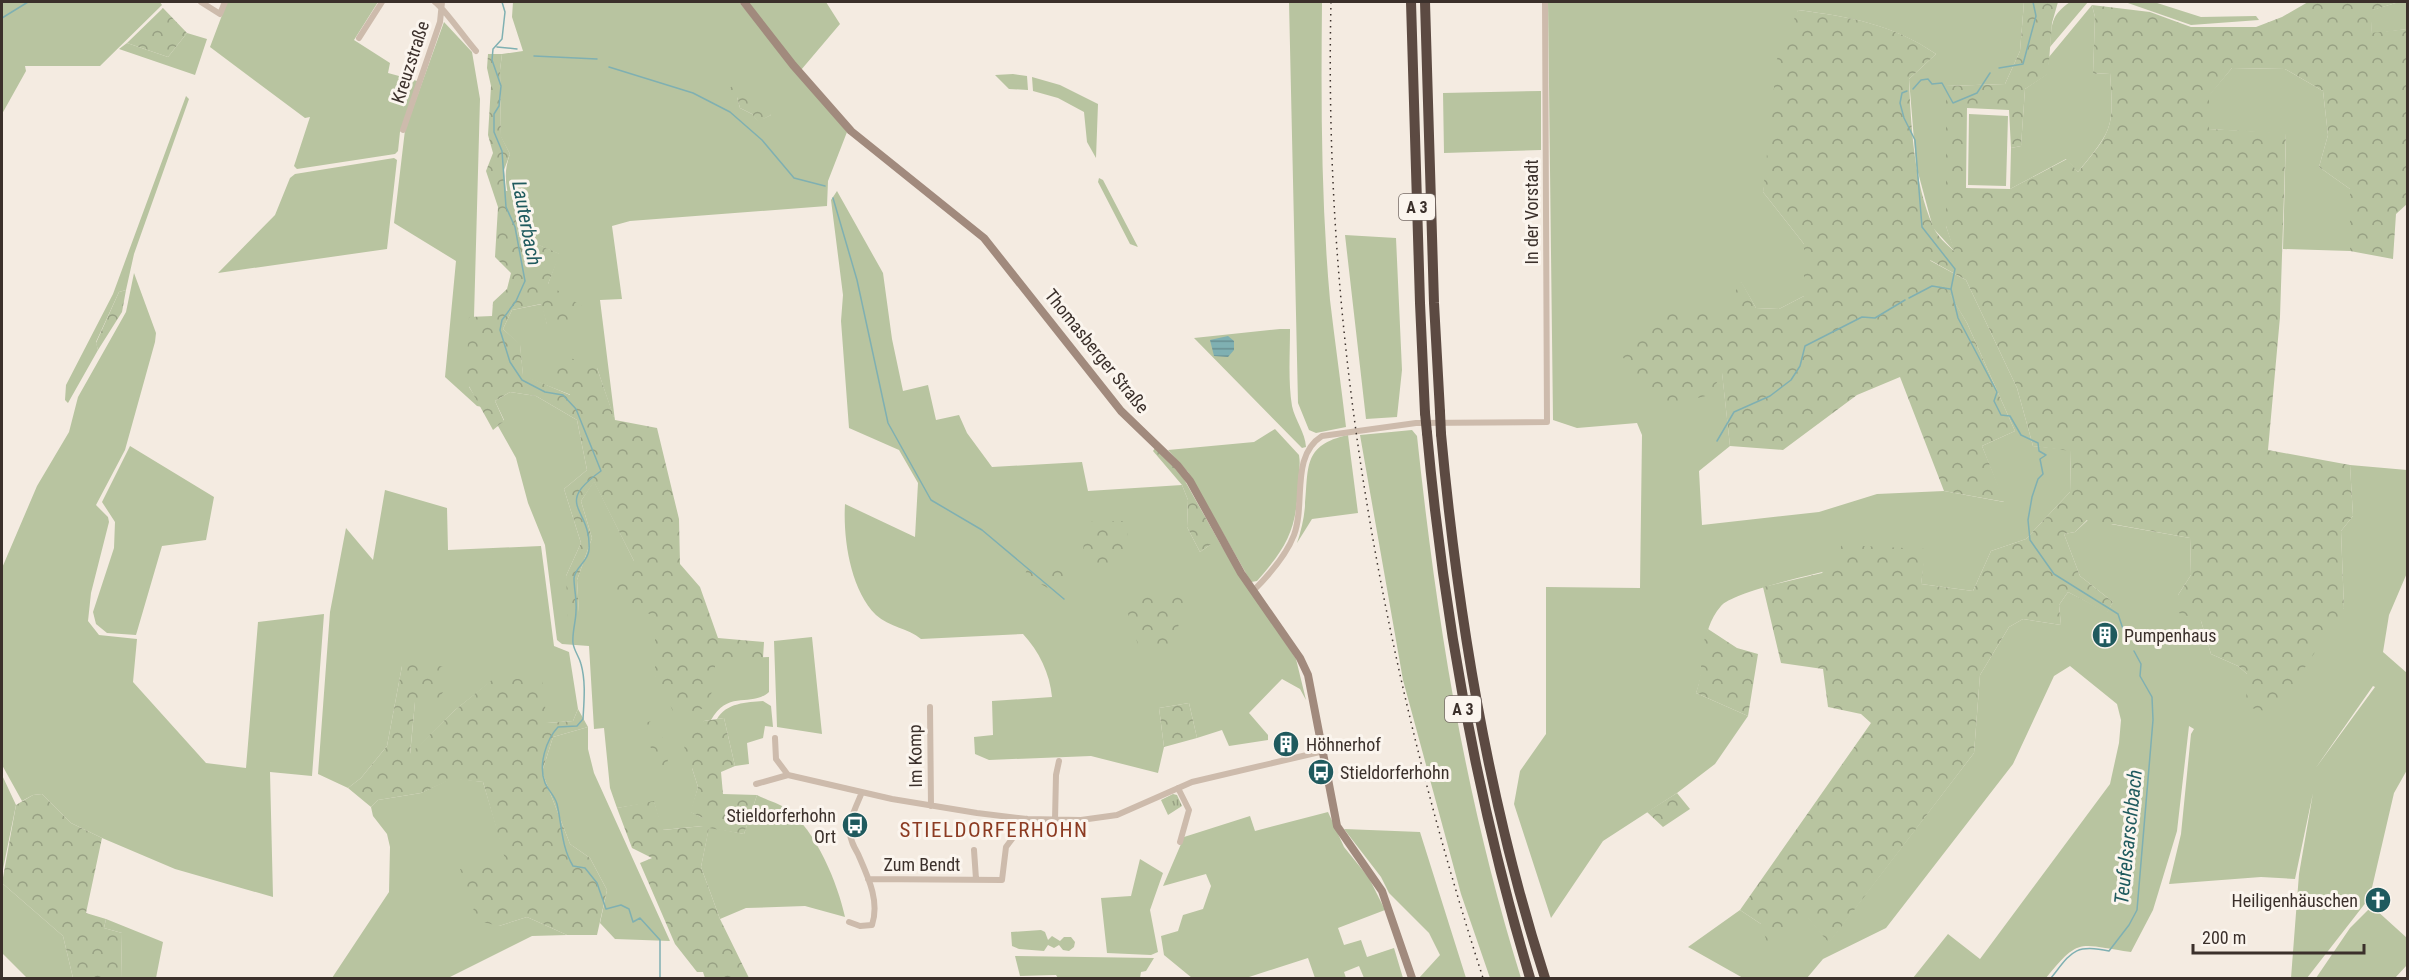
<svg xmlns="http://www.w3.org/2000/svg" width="2409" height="980" viewBox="0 0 2409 980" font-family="'Roboto Condensed',sans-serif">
  <defs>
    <pattern id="forest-crowns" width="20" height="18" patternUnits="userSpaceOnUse" patternTransform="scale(1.5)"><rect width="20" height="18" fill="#b8c4a0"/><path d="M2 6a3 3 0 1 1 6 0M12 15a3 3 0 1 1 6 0" fill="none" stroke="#97a083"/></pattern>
    <pattern id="park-tufts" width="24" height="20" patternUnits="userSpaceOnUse" patternTransform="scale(1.5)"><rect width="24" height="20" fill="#b8c4a0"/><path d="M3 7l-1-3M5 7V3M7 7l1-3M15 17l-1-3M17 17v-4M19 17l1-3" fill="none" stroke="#97a083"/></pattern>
    <pattern id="water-rules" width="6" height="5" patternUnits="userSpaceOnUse" patternTransform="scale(1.5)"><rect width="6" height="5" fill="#7fb0b2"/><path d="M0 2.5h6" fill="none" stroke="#699091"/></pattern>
  </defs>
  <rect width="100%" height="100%" fill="#f4ebe1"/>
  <path fill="#b8c4a0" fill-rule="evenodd" d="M2 2H160L162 5 100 66H25L26 71 2 114Z
    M227 2H378L354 40 390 63 388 73 421 82 400 132 398 151 395 154 297 169 294 166 310 117 305 118 210 47Z
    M513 2H739L847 132 828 181 827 206 630 221 612 226 622 299 600 300 615 421 597 368 570 382 571 395 523 376 520 345 503 329 512 310 542 304 547 324 548 284 559 254 518 236C515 205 498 186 510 154L501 137 500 70 502 54 523 51 512 17ZM737 97 771 115 758 121 752 114 740 108Z
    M747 2H826L840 24 801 70Z
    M1289 2H1322C1321 101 1321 201 1330 300 1335 342 1341 385 1346 427L1316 433 1309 430 1298 403Z
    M1548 2H2024L2020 51 2005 84 1946 86V226L1955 252 1933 228 1916 165 1909 79 1936 54C1892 24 1850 17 1798 10L1763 192 1804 244V296L1779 309 1756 308 1741 282 1722 372 1730 446 1699 471 1702 525 1819 512 1877 494 1944 491 2004 502 1982 446 2015 431 1967 323 1929 260 1966 280 2017 388 2033 446 2071 450 2070 492 2026 539 1991 551 1973 591 1921 584 1925 549C1892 557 1737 587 1721 606 1698 633 1708 663 1696 693L1748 716 1715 764 1677 793 1603 841 1551 918 1514 804 1520 771 1546 734V587L1640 588 1642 435 1637 423 1577 428 1553 420Z
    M2070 2H2088L2050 47C2052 24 2050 16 2070 2Z
    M2125 2H2154L2201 17 2256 16 2259 20 2191 25Z
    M2399 2H2407V29L2371 34 2372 10Z
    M2092 5 2095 17 2093 74 2110 73C2114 128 2113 129 2078 172L2066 159 2010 189 2011 148 2021 146 2025 89 2047 74 2049 57Z
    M444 22 472 52 480 99 474 317H469V387L482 407 477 406 445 377 456 261 394 223 405 130Z
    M187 33 207 39 195 75 119 49 127 43 168 57Z
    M2232 68 2285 69 2323 91 2328 135 2319 167 2350 189V251L2283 249 2286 134 2209 129V95Z
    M1013 74 1027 76 1028 90 1009 89 995 75Z
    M1032 77 1060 85 1098 104 1096 158 1087 142 1084 112 1058 98 1033 91Z
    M1541 91V150L1444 153 1443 93Z
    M186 96 189 99 134 254 126 290 119 292 96 342 98 350 68 403 65 400 66 385 113 294Z
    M1969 114 2008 116 2006 186 1968 185Z
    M394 158 397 160 387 249 218 273 275 215 290 178 295 174Z
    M1099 178 1103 180 1138 247 1130 244 1098 182Z
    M837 191 883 273 892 339 903 391 928 385 936 420 959 415 967 433 992 467 1082 462 1088 491 1182 485 1188 500 1187 527 1200 552 1210 545H1221L1296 659 1306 700 1300 689 1282 679 1249 713 1268 735V740L1229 746 1222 730 1197 738 1189 703 1159 708 1164 747 1158 773 1091 756 989 760 975 754 974 737 993 735 992 701 1052 697C1050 674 1039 651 1023 634L921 639C908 628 889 627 876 615 850 589 843 538 845 504L915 537 918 483 899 450 849 428 841 321 843 295 831 200Z
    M1345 235 1396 238 1402 370 1397 417 1366 419Z
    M134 273 156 333 155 342 125 450 96 505 108 517 109 522 91 593 88 621 99 635 137 639 133 682 206 763 246 768 258 622 324 614 312 776 270 772 273 897 175 869 102 838 71 823 42 794 33 795 22 801 2 765V568L37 486 69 432 78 397 126 312Z
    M1280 329H1290C1290 354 1288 382 1292 406 1295 420 1305 432 1306 447L1302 448 1194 338Z
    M510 392 536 396 577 420 587 470 564 489 581 543 566 576 579 613 577 580 592 538 581 501 594 481 634 561 655 617V676L715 683V658L769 657V692C751 708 729 689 711 720L704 721 692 768 698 787 691 812 703 818V826L662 830 654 802 617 808 610 788 604 728 594 729 589 646 562 644 557 640 545 545 528 503 516 458 498 426 504 420 495 401Z
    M1275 429 1299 455C1301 466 1298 477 1298 488 1296 532 1285 549 1257 581L1251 582 1188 472 1168 450 1254 442Z
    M1412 430 1417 436C1437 624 1465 798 1521 978H1490L1461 894 1403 680 1360 435Z
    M1348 435 1358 513 1312 519 1297 543C1301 531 1304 519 1305 506 1309 468 1302 445 1348 435Z
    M130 446 214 497 206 540 162 546 136 635 107 633 96 624 93 612 114 548 115 522 102 502Z
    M2350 465 2407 470V573L2389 615 2383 652 2407 673V770L2394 793 2371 892 2367 901 2307 978H2291L2299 874 2313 793 2295 879 2261 877 2169 884 2181 834 2191 734 2194 729 2189 726 2177 831 2153 910 2131 952C2079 945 2080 936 2046 978H1913L1948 934 1980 959 2110 784 2119 743 2121 720 2117 704 2070 666 2054 676 2013 764 1886 928 1823 959 1807 978H1743L1688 947 1740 910 1761 924 1807 916 1829 942 1974 753 1980 675 2009 627 2023 619 2061 625 2059 605 2068 592 2107 612 2113 602 2080 576 2064 534 2075 532 2088 520 2190 538 2191 575 2178 595 2201 621 2211 654 2238 666 2247 674 2344 608 2341 531 2353 516ZM2373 686 2375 687 2315 769Z
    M385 490 447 508 448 550 541 546 554 646 569 652 578 709 573 721 547 723 494 679 455 710 410 755 415 702 402 666 387 746 361 778 348 788 318 774 330 612 346 528 373 560Z
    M812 637 822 734 777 727 774 641Z
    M763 701 771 706 773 727 765 726 763 738 747 743 749 764 735 766 724 718 717 719C726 703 747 702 763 701Z
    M588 727V749L594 773 670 941 615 939 600 923 607 890 590 858 570 844 542 772 553 737Z
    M2 775 16 805 2 874Z
    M452 778 483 782 506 859 480 894 499 926 527 917 567 935 532 936 448 978H332L389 892 390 847 387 834 373 816 371 807 378 800 421 793Z
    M757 795C766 800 779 803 787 809 816 830 838 884 845 917L805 906 746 908 720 919 701 867 709 827 744 834Z
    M1328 812 1344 847 1369 878 1385 910 1338 928 1344 945 1361 940 1367 957 1394 948 1403 978H1364L1359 966 1344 972 1346 978H1315L1308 958 1246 978H1192L1164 955 1161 936 1178 931 1183 915 1203 909 1211 886 1206 874 1163 886 1184 837 1250 816 1255 831Z
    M1344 829 1420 832 1466 978H1419L1440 955 1429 933 1389 893 1381 877Z
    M1140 859 1163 873 1150 910 1158 952 1151 955 1107 953 1101 898 1131 896Z
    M2 883 63 936 73 978H27L2 953Z
    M2369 909H2375L2407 938V965L2395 978H2316L2350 928Z
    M106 919 163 942 156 978H121L122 933 104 928Z
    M1041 930 1045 932 1048 940 1052 936 1060 941 1064 937H1071L1075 942 1074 947 1069 951 1063 950 1059 945 1054 948 1048 945 1044 951 1019 949 1012 946 1011 932Z
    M1015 956 1154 958 1146 971 1141 972 1140 978H1058L1056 975 1020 976Z"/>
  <path fill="url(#forest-crowns)" d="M2024 2H2058L2052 23 2048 74 2025 89 2021 146 2011 148 2009 110 1967 108 1966 188 2010 189 2067 159 2078 172C2113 130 2114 127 2110 73L2093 74 2095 17 2092 5 2150 12 2191 27H2256L2282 17 2308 2H2399L2373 10 2371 33 2407 29V204L2396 214 2393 259 2350 251V189L2319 167 2328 135 2323 91 2285 69 2232 68 2209 96V129L2286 133 2280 317 2268 450 2350 465 2353 516 2341 531 2344 608 2275 713 2246 707 2247 674 2238 666 2211 654 2201 621 2179 613 2178 595 2191 575 2190 538 2112 524 2099 532 2087 520 2075 532 2064 534 2080 576 2113 602 2107 613 2068 592 2059 605 2061 625 2023 619 2009 627 1980 675 1974 753 1829 943 1807 917 1770 952 1761 924 1740 910 1871 723 1861 714 1828 707 1823 669 1781 663 1763 587 1822 573 1842 545 1926 549 1921 584 1973 591 1991 551 2026 539 2070 492 2071 451 2033 446 2017 388 1966 280 1930 260 1967 323 2015 431 1982 446 2005 502 1944 491 1900 377 1857 395 1783 450 1730 446 1722 373 1710 395 1660 407 1619 352 1675 305 1723 314 1741 281 1756 308 1779 309 1804 296V244L1763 192 1777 59 1798 10C1850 17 1893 24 1936 54L1909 79C1911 126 1914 183 1933 226 1936 235 1947 245 1954 251L1946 226V86L2005 84 2020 51Z
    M163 8 187 33 168 57 127 43Z
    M488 54H502L500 70 501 136 510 154 504 170 506 191 531 189 534 204 516 219 518 236 560 254 548 284 583 307 556 331 547 325 541 304 512 310 503 329 520 344 523 375 570 395 569 382 555 372 552 351 597 368 615 420 657 428 679 519 680 564 700 587 718 638 764 642 763 658H715V683L706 708 675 715 655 676V617L610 593 634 561 594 482 581 501 592 538 577 580 579 613 568 619 566 576 581 543 564 489 587 470 577 420 536 396 510 392 495 401 504 421 493 430 466 381 469 317 492 316 493 302 507 289 511 273 495 257 498 207 486 171 493 153 488 135 491 86 487 68Z
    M741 80 771 115 758 122 752 114 740 108 737 97 727 90Z
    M126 290 122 312 98 350 96 343 119 292Z
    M1155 448 1181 474 1221 545H1210L1200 552 1187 527 1188 500 1182 485 1153 451Z
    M1129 521 1124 562 1083 566 1084 522Z
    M1027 569 1064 570 1060 595 1025 575Z
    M1189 590 1173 644 1140 651 1122 595Z
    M1708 629 1737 648 1758 654 1748 716 1696 693C1704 672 1699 649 1708 629Z
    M419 660 443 667 450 683 437 700 415 702 410 754 455 710 493 679H542L547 723 573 721 578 709 588 727 553 737 542 772 570 844 590 858 607 890 597 935H567L527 917 499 926 470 919 479 894 469 891 460 869 505 859 483 782 452 779 421 793 378 800 371 807 348 788 361 778 387 746 402 666Z
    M1189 703 1197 738 1164 747 1159 708Z
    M724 718 735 766 721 772 723 794 757 795 744 834 709 828 701 867 720 919 749 978H705L703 972H697L675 944 640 863 652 858 632 848 617 808 654 801 663 830 703 826V818L690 812 698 787 692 768 685 760 684 739 704 721Z
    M652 721C663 738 674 753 664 773L654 758 643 723Z
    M1677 793 1690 809 1663 827 1647 812Z
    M42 794 71 823 102 838 86 913 106 919 104 928 122 933 121 978H73L63 936 2 883 16 805 33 795Z"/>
  <path fill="url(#park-tufts)" d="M1173 794 1177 795 1182 806 1168 815 1161 800Z"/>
  <path fill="url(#water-rules)" d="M1228 336 1234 341V350L1228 357 1214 356 1210 340Z"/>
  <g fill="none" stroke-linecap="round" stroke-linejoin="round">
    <path stroke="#7fb0b2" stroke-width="1.5" d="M502 2 505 12 502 39 493 49 492 60 501 86 499 106 494 114V132L502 151 506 207 515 227 525 281 516 301 502 320 500 330 510 362 522 380 545 392 563 395 576 409 601 471C552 506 592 507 589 550 588 562 575 567 574 578 574 589 577 600 576 611 576 621 572 632 573 643 574 651 579 656 581 664 586 682 584 701 583 719L577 726 558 727C546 740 538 765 545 783 548 790 555 796 557 804 562 825 561 846 573 866L585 868 597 883 606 909 621 905 629 909 633 922 640 918 660 940V978
      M2 18 28 2
      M497 47 517 49
      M534 56 597 59
      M609 67 693 93 730 112 762 140 794 178 825 186
      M1999 68 2023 64 2036 16 2033 2
      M1913 89 1921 80 1928 79 1932 84 1942 83 1953 103 1977 93 1990 73
      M1907 91 1902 93 1900 103 1904 118 1915 140 1922 227 1955 269 1951 289 1958 318 1997 392 1994 401 2001 415 2010 416 2021 435 2038 443 2039 451 2046 455 2040 459 2043 474 2038 479 2032 497 2028 520 2030 540 2054 574 2118 614 2128 644
      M833 198 857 280 888 423 931 500 982 530 1064 599
      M1909 298 1932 286 1950 289
      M1717 441 1734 412 1770 396 1791 380 1800 366 1805 346 1862 317 1875 318 1905 300
      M2051 978C2071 953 2074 943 2109 951L2129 925 2137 910 2153 720 2152 697 2140 676 2141 664 2134 651"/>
    <path stroke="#cdbbac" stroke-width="6" d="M201 2 220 14 225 2
      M435 2C444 8 466 40 476 51
      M359 38 382 2
      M403 130 440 22 442 2
      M1253 591C1269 575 1286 556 1294 535 1306 504 1290 456 1322 436L1416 423 1547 422 1545 2
      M930 707 931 806
      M775 738 776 759 788 775 892 799 977 813 1027 819 1081 820 1117 815 1192 782 1324 751
      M756 784 788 775
      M1178 788 1189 810 1180 842
      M1055 820 1056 775 1059 761
      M974 850 976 879
      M868 879 1002 880 1006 847 1027 819
      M849 922 860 926 872 925C880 901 868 877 858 854 854 847 850 840 850 832 849 819 857 805 862 792"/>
    <path stroke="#a18a7d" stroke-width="8" d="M744 2 793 65 851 131 984 238 1121 411 1178 466 1190 481 1241 573 1300 658 1308 675 1337 826 1382 891 1412 978"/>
    <path stroke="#5c4a42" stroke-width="10" d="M1411 2 1420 303 1425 413
      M1425 2 1434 303 1440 412
      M1427 433C1444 619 1477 800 1530 978
      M1441 434C1458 618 1488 802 1545 978"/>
    <path stroke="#3b302b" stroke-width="1.5" stroke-dasharray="1.5 4.5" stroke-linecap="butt" d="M1331 2C1323 335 1381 662 1483 978"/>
    <path stroke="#5c4a42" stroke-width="10" d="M1440 412 1441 434
      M1425 413 1427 433"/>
  </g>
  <defs>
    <symbol id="building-disc" viewBox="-11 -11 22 22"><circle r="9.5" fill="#1f5a5e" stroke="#fbf5ee"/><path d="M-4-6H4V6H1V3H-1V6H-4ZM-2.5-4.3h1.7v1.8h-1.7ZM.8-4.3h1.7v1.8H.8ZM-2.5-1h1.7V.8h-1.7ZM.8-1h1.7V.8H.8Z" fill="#fff"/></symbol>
    <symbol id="bus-disc" viewBox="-11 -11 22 22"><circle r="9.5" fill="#1f5a5e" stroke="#fbf5ee"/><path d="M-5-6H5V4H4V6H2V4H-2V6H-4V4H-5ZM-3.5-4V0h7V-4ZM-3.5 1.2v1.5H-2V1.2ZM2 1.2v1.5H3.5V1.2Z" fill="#fff"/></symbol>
    <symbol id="church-disc" viewBox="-11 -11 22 22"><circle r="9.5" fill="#1f5a5e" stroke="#fbf5ee"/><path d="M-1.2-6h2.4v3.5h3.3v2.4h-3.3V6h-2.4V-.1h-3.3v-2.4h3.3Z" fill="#fff"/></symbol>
  </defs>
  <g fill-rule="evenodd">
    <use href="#building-disc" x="2090" y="620" width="30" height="30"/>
    <use href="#building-disc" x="1271" y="729" width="30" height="30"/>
    <use href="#bus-disc" x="1306" y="757" width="30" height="30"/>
    <use href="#bus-disc" x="840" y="810" width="30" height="30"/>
    <use href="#church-disc" x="2363" y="885" width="30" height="30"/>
  </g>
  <g text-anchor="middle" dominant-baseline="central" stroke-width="6" stroke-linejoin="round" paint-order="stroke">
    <g fill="#fbf5ee" stroke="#756b66" stroke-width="1.5">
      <rect x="1399" y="194" width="36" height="26" rx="4.5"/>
      <rect x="1445" y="696" width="36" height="26" rx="4.5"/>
    </g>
    <g font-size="16" font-weight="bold" fill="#3b302b">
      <text x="1417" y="207">A 3</text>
      <text x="1463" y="709">A 3</text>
    </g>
    <g font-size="18" fill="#3b302b" stroke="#fbf5ee">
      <text transform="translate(410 62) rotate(-72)">Kreuzstraße</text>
      <text transform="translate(1531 212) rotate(-90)">In der Vorstadt</text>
      <text transform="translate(1097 351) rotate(51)">Thomasberger Straße</text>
      <text transform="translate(915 756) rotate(-91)">Im Komp</text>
      <text x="922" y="864">Zum Bendt</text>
    </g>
    <g font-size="18" fill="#3b302b" stroke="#fbf5ee" text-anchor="start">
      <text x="2124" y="635">Pumpenhaus</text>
      <text x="1306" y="744">Höhnerhof</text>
      <text x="1340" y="772">Stieldorferhohn</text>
      <text x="836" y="815" text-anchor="end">Stieldorferhohn<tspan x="836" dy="21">Ort</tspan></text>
      <text x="2358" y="900" text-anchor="end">Heiligenhäuschen</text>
    </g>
    <g font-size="20" font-style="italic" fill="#1f5a5e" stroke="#fbf5ee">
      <text transform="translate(527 223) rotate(79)">Lauterbach</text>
      <text transform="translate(2128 837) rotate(-84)">Teufelsarschbach</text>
    </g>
    <g font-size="21" letter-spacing="1.5" fill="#8c3b22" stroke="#fbf5ee">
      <text x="994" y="830">STIELDORFERHOHN</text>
    </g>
  </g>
  <rect width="2409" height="980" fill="none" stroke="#3b302b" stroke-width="6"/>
  <path d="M2193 944v9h171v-9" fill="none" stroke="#3b302b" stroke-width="3"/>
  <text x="2202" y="944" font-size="18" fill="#3b302b" stroke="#fbf5ee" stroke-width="4.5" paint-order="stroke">200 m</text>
</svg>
